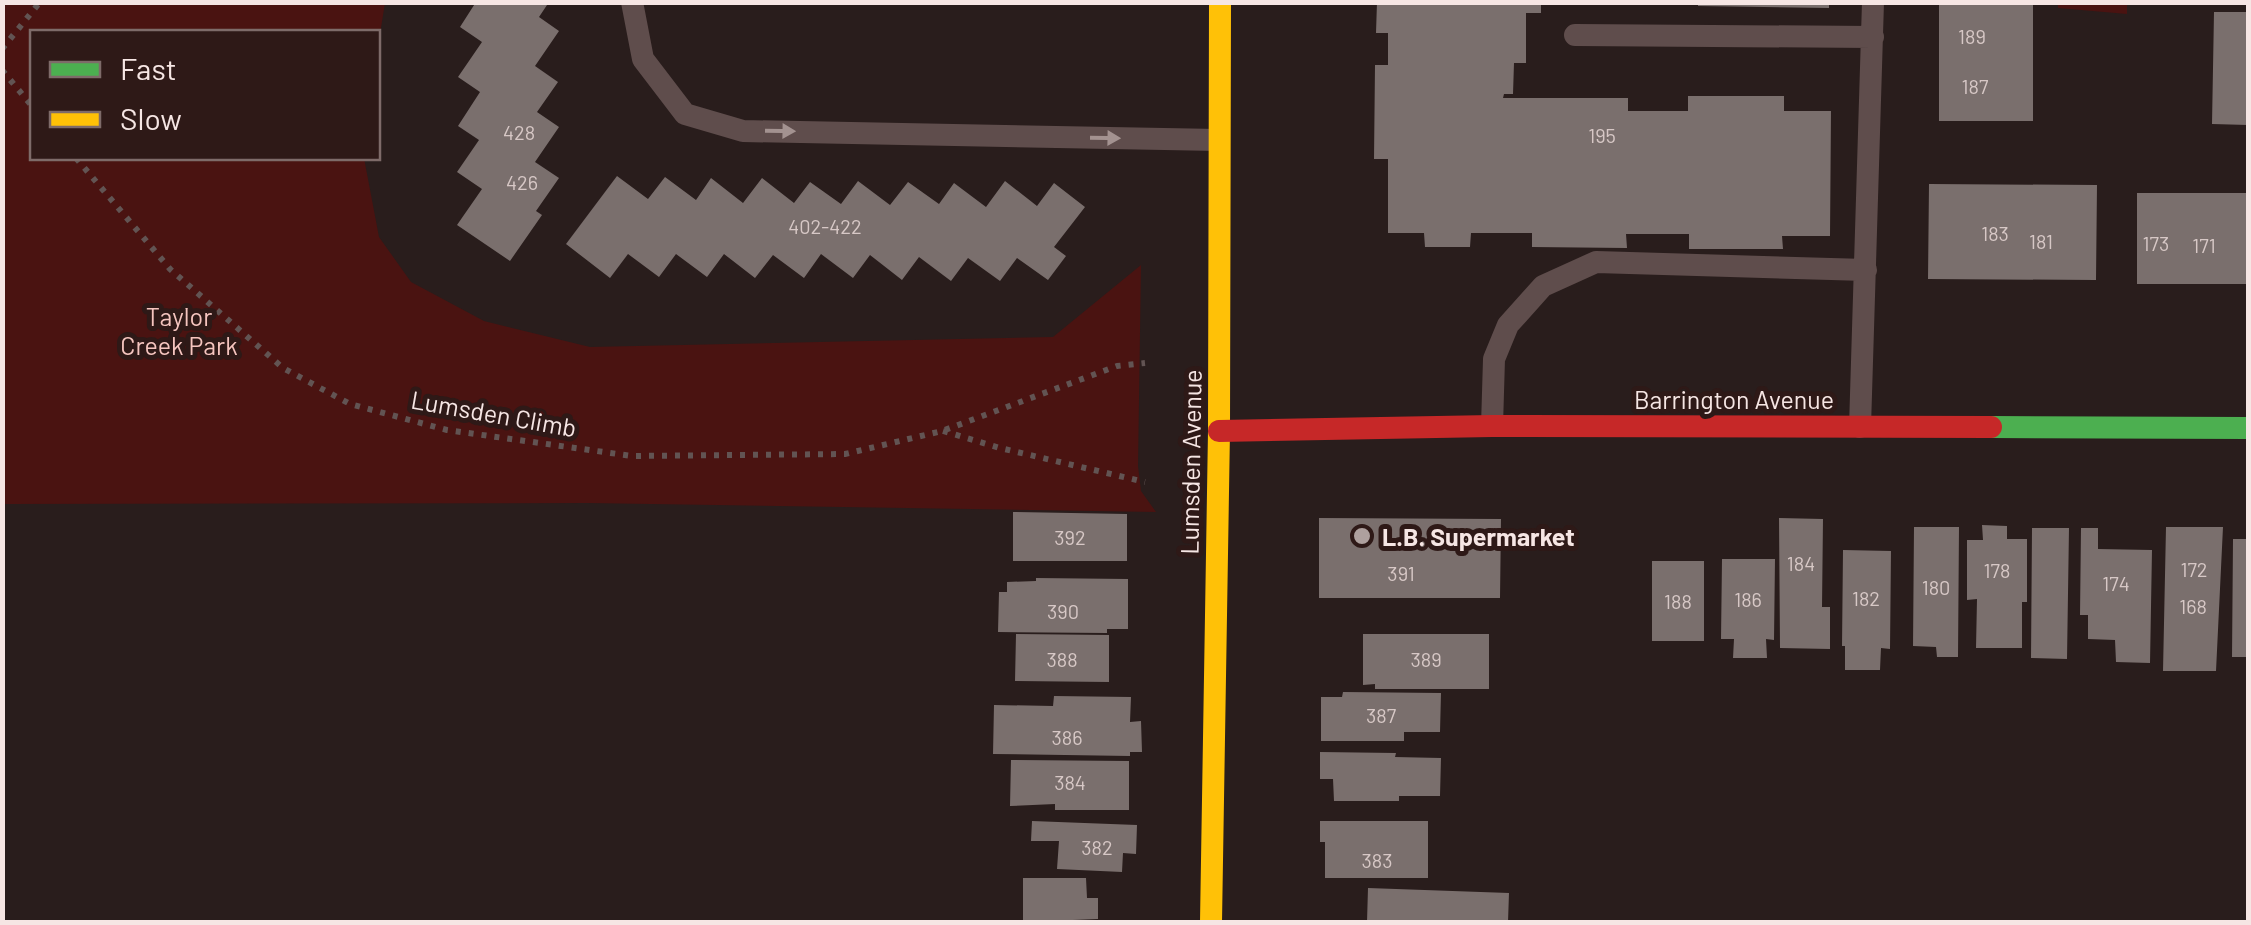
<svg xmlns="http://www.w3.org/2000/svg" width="2251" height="925" viewBox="0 0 2251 925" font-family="Barlow,sans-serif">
  <rect width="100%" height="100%" fill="#291d1c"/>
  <path fill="#4a1311" d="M2 3H385L378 46V32H32V158H364L379 237 411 282 484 321 590 347 1053 337 1141 265 1138 466 1141 491 1156 512 587 503 3 504Z
    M2058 3H2127V14L2058 8Z"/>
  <path fill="#7a6f6d" d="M476 2H549L539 17 559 31 535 66 558 82 537 112 559 127 535 162 559 178 536 211 542 215 510 261 457 225 482 189 457 172 479 140 458 126 480 92 458 77 482 42 460 27Z
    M1377 2H1541V13H1526V63H1514L1513 94H1504L1503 98H1628V111H1688V96H1784V111H1831L1830 236H1782L1783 249H1689V234H1626L1627 248 1532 247V233H1471L1470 247H1425L1424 233H1388V159H1374L1375 65H1388V33H1376Z
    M1698 2H1829V8L1698 6Z
    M1939 4H2033V121H1939Z
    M2214 12H2248V125L2212 124Z
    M617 176 648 199 665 177 696 200 711 178 743 203 762 178 794 203 810 182 841 204 858 181 890 205 908 182 939 204 954 183 986 207 1005 181 1037 206 1054 183 1085 207 1054 247 1066 256 1048 280 1017 258 1000 281 968 258 951 281 919 257 902 280 870 255 853 278 821 254 804 278 773 255 755 278 724 254 707 277 676 254 659 277 628 254 610 278 566 244Z
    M1929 184 2097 185 2096 280 1928 279Z
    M2137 193H2248V284H2137Z
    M1013 512 1127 514V561H1013Z
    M1319 518 1501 519 1500 598H1319Z
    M1779 518 1823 519 1822 607H1830V649L1780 648Z
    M1982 525 2007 526V539H2027V602H2022V648H1976L1977 599 1967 600V540H1983Z
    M1914 527H1959L1958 657H1937L1936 647 1913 646Z
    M2166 527H2223L2216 671H2163Z
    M2032 528H2069L2067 659 2031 658Z
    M2081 528H2098V549L2152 550 2150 663 2116 662 2115 640 2088 639V615H2080Z
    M2233 539H2248V657H2232Z
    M1843 550 1891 551 1890 649 1881 648 1880 670H1845V646H1842Z
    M1722 559H1775L1774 640 1766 639 1767 658H1733L1734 639H1721Z
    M1652 561H1704V641H1652Z
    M1036 578 1128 579V629H1107V633L998 632 999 592H1007V582L1036 581Z
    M1016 634 1109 635V682L1015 681Z
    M1363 634H1489V689H1375V684L1363 685Z
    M1343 692 1441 693 1440 732H1404V741H1321V697H1342Z
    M1054 696 1131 697 1130 722 1141 721 1142 752H1130V756L993 754 994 705 1053 706Z
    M1320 752 1396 753 1395 757 1441 758 1440 796H1399V801H1334L1333 779H1320Z
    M1011 760 1129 761V810H1055V804L1010 806Z
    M1032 821 1137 825 1136 854 1123 853 1122 872 1057 869 1059 841H1031Z
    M1320 821H1428V878H1325V842H1320Z
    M1023 878H1086L1087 898H1098V919L1023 922Z
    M1368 888 1509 893 1508 922H1367Z"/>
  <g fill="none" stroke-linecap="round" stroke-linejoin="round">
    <path stroke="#625453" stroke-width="6" stroke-dasharray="5 8" stroke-linecap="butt" d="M2 49 40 2
      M2 70 32 106
      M76 158 170 269 283 368 350 404 447 430 632 456 845 454 942 431 1117 366 1145 363
      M943 431 1000 448 1145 482"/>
    <path stroke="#5f4d4c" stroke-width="22" d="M632 2 643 59 685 114 743 131 1218 140
      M1575 35 1873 37
      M1492 426 1494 359 1508 325 1543 286 1596 262 1866 270
      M1860 427 1873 2"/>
    <path stroke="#4caf50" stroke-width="22" d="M1991 427 2248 428"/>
    <path stroke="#ffc107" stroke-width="22" d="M1211 922 1219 431 1220 2"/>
    <path stroke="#c62828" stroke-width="22" d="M1219 431 1492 426 1991 427"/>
  </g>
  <defs><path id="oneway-solid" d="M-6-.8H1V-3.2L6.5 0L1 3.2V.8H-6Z" transform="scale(2.5)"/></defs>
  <g fill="#a39290">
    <use href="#oneway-solid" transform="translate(780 131) rotate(1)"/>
    <use href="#oneway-solid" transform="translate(1105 138) rotate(1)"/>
  </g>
  <circle fill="#aea09e" stroke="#2e1917" stroke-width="4" cx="1362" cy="536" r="10"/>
  <g text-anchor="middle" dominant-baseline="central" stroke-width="10" stroke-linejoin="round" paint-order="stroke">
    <g font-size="20" fill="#d7c8c6">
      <text x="1972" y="36">189</text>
      <text x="1975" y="86">187</text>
      <text x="519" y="132">428</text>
      <text x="1602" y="135">195</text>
      <text x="522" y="182">426</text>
      <text x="825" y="226">402-422</text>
      <text x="1995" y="233">183</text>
      <text x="2041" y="241">181</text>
      <text x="2156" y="243">173</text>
      <text x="2204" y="245">171</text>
      <text x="1070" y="537">392</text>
      <text x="1801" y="563">184</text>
      <text x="2194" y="569">172</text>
      <text x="1997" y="570">178</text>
      <text x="1401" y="573">391</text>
      <text x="2116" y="583">174</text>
      <text x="1936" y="587">180</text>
      <text x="1866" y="598">182</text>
      <text x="1748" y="599">186</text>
      <text x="1678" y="601">188</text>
      <text x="2193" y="606">168</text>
      <text x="1063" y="611">390</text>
      <text x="1062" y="659">388</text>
      <text x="1426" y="659">389</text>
      <text x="1381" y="715">387</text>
      <text x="1067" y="737">386</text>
      <text x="1070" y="782">384</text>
      <text x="1097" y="847">382</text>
      <text x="1377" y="860">383</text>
    </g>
    <g font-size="25" fill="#f5c5bf" stroke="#2e1917">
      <text x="179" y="316">Taylor<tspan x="179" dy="29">Creek Park</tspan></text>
    </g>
    <g font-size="25" fill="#f6e6e4" stroke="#2e1917">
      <text x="1734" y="399">Barrington Avenue</text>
      <text transform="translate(494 413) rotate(10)">Lumsden Climb</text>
      <text transform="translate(1190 462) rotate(-89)">Lumsden Avenue</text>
    </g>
    <g font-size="25" font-weight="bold" fill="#f6e6e4" stroke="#2e1917" text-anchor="start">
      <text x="1382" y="536">L.B. Supermarket</text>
    </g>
  </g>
  <rect width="2251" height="925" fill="none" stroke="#f6e6e4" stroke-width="10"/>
  <rect x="30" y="30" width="350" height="130" fill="#2e1917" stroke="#7e6b69" stroke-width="2.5"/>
  <rect x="50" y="62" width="50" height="15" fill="#4caf50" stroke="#7e6b69" stroke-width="2.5"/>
  <text x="120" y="80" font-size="30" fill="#f6e6e4">Fast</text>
  <rect x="50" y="112" width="50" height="15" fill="#ffc107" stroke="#7e6b69" stroke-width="2.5"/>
  <text x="120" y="130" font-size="30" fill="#f6e6e4">Slow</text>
</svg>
